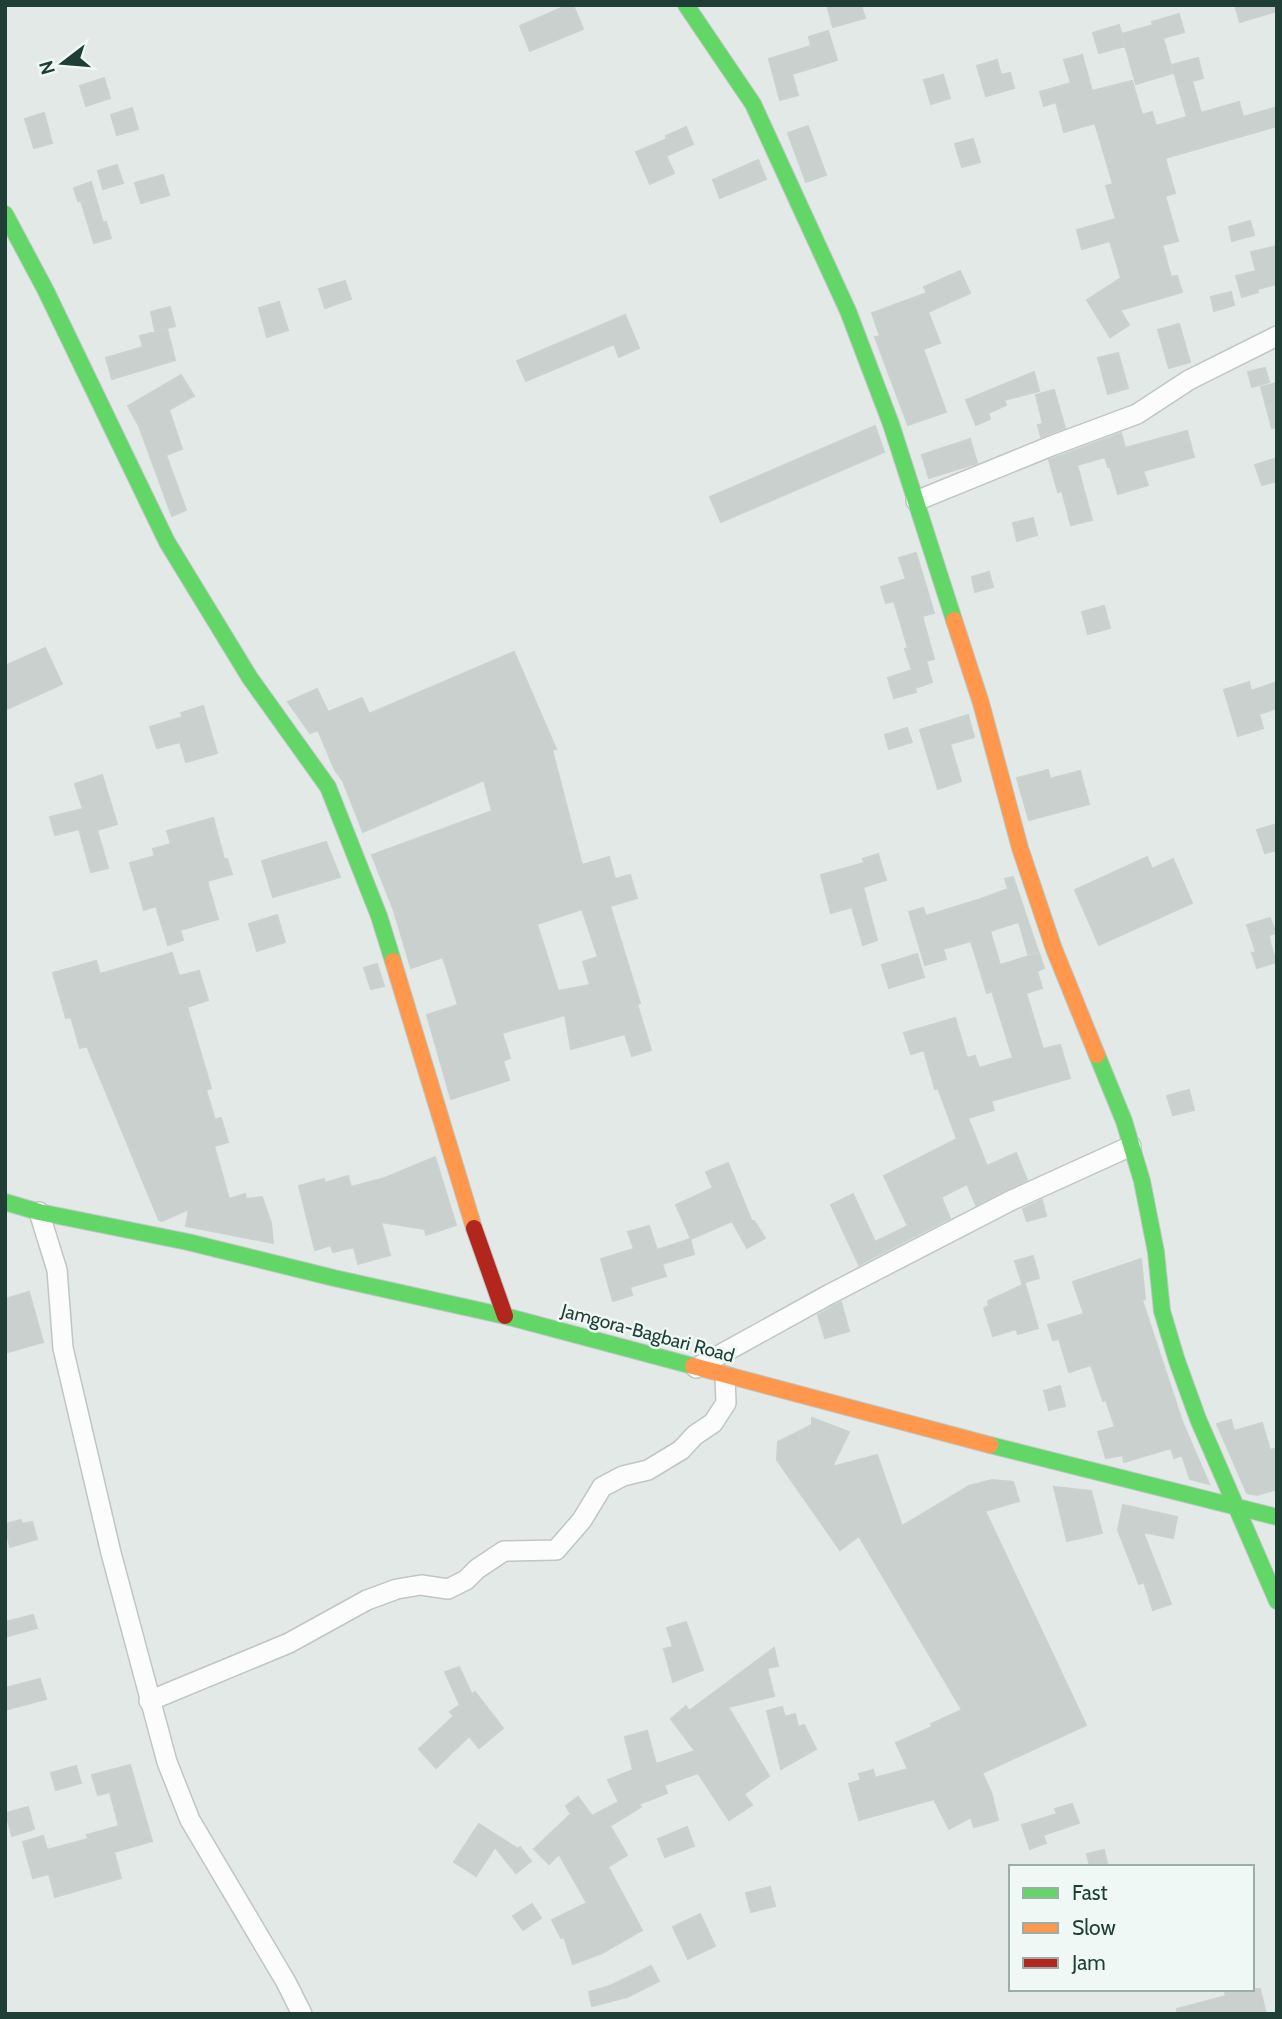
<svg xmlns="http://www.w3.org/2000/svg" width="1282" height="2019" viewBox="0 0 1282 2019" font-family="Cabin,sans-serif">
  <rect width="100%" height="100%" fill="#e2e9e6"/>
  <path fill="#c9d0cd" stroke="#cad2cf" stroke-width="2" fill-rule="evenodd" d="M568 5H573L583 29 530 51 520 26Z
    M827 5H861L865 18 833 27Z
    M1235 5H1277V11L1240 22Z
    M1179 14 1184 32 1163 38 1173 73 1136 84 1122 34 1153 25 1152 22Z
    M1119 25 1125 46 1099 53 1093 33Z
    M828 31 837 60 792 74 798 95 780 100 769 59 811 46 809 37Z
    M1082 55 1092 91 1132 81 1142 115 1152 112 1156 126 1187 117 1172 65 1198 58 1203 78 1192 81 1201 113 1239 102 1243 117 1277 107V126L1165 158 1175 193 1165 196 1178 241 1162 245 1171 277 1177 276 1182 292 1120 310 1129 325 1110 337 1087 300 1121 278 1110 241 1082 249 1077 230 1116 219 1106 186 1113 184 1095 123 1064 132 1056 102 1044 106 1040 92 1071 83 1064 60Z
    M997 60 1001 75 1010 73 1014 88 986 96 977 66Z
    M943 75 950 98 931 104 924 80Z
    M104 78 110 98 86 106 80 86Z
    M132 108 138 129 117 135 111 115Z
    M44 113 52 143 34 148 25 119Z
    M808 126 826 175 806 182 788 133Z
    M686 127 693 144 666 156 674 173 650 184 636 152 667 139 666 136Z
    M973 139 980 162 962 167 955 144Z
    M758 160 766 179 720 198 713 180Z
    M117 165 123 183 103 189 98 171Z
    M163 175 169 195 141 203 135 183Z
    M91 182 103 223 106 222 111 238 94 243 81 201H78L74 188Z
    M1250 221 1254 235 1232 241 1229 227Z
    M1277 246V284L1257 289 1258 292 1242 297 1236 276 1256 271 1251 252Z
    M960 271 970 293 928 312 940 343 923 349 946 412 908 425 875 337 880 336 872 313 927 293 924 287Z
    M345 281 351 299 325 308 319 289Z
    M1231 292 1234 305 1214 311 1211 297Z
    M279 302 288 330 267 337 259 308Z
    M170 307 175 326 155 331 151 312Z
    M625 315 639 348 619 357 614 344 526 381 517 361Z
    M1179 324 1190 362 1169 368 1158 330Z
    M167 329 175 360 112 379 106 358 143 347 140 336Z
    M1118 353 1128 388 1108 394 1098 358Z
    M1265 368 1269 382 1252 387 1248 372Z
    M1034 372 1039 391 1004 400 1006 405 988 413 990 419 976 425 966 400Z
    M181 375 194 396 169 410 182 449 166 455 186 510 172 516 139 426 128 406Z
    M1277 383V427L1272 428 1261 387Z
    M1054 390 1065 428 1041 437 1038 425 1043 424 1036 395Z
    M875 426 884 452 721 522 710 497Z
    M1187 431 1194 457 1143 471 1148 485 1118 494 1110 467H1108L1105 457 1077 465 1092 520 1071 525 1062 491 1058 492 1049 460 1121 433 1125 448Z
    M970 439 977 463 929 478 922 455Z
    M1277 458V481L1262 485 1255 465Z
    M1033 518 1037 535 1017 541 1013 523Z
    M916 553 934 613 922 616 934 659 926 661 932 682 915 688 916 692 894 698 888 678 912 670 905 649 908 648 894 601 886 603 881 587 906 579 899 558Z
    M989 572 993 587 975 592 972 577Z
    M1104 606 1110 628 1088 634 1082 612Z
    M45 648 62 684 5 710V666Z
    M514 652 556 749 552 750 582 865 609 857 615 879 630 875 637 898 610 906 640 1003 637 1004 651 1050 632 1056 625 1034 571 1049 565 1015 502 1033 510 1058 503 1061 509 1080 451 1099 427 1015 458 1005 443 957 411 968 394 911 372 855 492 811 484 780 363 832 343 781 335 770 318 730 310 733 288 702 317 689 328 712 362 698 369 714ZM582 909 598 957 583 962 590 985 558 991 537 924Z
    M1249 682 1251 691 1277 682V708L1259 714 1263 728 1238 736 1224 690Z
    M203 706 217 753 186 762 180 742 157 748 150 727 183 717 181 713Z
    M968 715 974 737 950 744 961 781 938 789 920 730Z
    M907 728 912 742 889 749 885 735Z
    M1048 770 1050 779 1080 771 1089 804 1029 820 1017 778Z
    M102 775 117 824 97 830 108 868 91 872 79 829 55 835 50 817 83 809 75 784Z
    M213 818 224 859H227L232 874 207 881 218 919 180 930 183 940 168 945 156 906 144 910 130 863 155 856 153 849 171 844 167 831Z
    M1277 824V850L1265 853 1257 830Z
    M326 842 340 877 273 897 262 861Z
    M878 854 886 880 863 887 877 940 863 945 852 907 831 913 821 875 864 863 863 859Z
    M1147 857 1152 869 1173 859 1192 903 1099 945 1075 890Z
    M1013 877 1038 951 1028 954 1019 922 990 931 1000 965 1039 953 1044 968 1037 971 1042 988 1026 993 1043 1049 1060 1045 1070 1078 991 1101 994 1110 968 1118 987 1166 1016 1153 1027 1180 976 1205 967 1184 941 1197 950 1218 859 1265 831 1205 853 1194 875 1242 908 1226 884 1176 957 1139 938 1088 935 1089 924 1050 911 1054 904 1033 955 1018 967 1058 975 1056 979 1068 1013 1058 992 991 987 993 971 941 943 949 946 959 925 965 909 912 923 908 926 916 981 899 1008 889 1005 879Z
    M277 915 285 942 257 951 249 924Z
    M1270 918 1276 933 1269 935 1270 943 1276 962 1257 968 1252 953 1256 952 1247 925Z
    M172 953 179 976 199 971 208 1000 187 1007 211 1088 206 1090 215 1120 221 1118 228 1142 214 1146 229 1199 245 1194 246 1199 262 1197 271 1223 273 1243 186 1226 189 1209 162 1221 159 1220 87 1046 80 1048 71 1017 66 1018 53 973 96 961 100 974Z
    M917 954 924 977 889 988 882 965Z
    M377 964 384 986 371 989 364 968Z
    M1189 1090 1194 1110 1173 1115 1167 1096Z
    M435 1157 456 1225 426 1235 425 1229 381 1222 390 1255 358 1264 354 1247 333 1252 331 1245 315 1250 299 1186 324 1179 325 1183 348 1176 351 1187 385 1178Z
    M728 1163 752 1222 754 1221 765 1238 747 1248 732 1221 691 1239 676 1205 713 1188 706 1172Z
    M1042 1200 1046 1216 1027 1221 1023 1209Z
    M649 1226 657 1250 690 1239 694 1254 662 1264 666 1276 630 1287 632 1295 613 1301 601 1259 634 1249 628 1232Z
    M1033 1256 1039 1278 1022 1283 1015 1261Z
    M1141 1259 1145 1299 1142 1300 1183 1424 1209 1484 1190 1479 1182 1455 1174 1458 1171 1448 1124 1462 1123 1455 1106 1458 1098 1432 1115 1427 1106 1400 1103 1401 1091 1365 1069 1372 1059 1339 1053 1340 1048 1325 1084 1314 1073 1282Z
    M1025 1284 1038 1328 1018 1334 1016 1329 993 1336 984 1308 989 1306 988 1301Z
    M29 1292 43 1342 5 1353V1299Z
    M841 1302 849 1331 825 1338 818 1315Z
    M1060 1386 1065 1406 1049 1410 1044 1391Z
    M812 1418 849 1432 832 1467 877 1455 902 1526 969 1486 992 1480 1013 1482 1019 1501 985 1511 1086 1725 982 1773 991 1792 998 1820 974 1827 971 1817 949 1829 934 1799 859 1820 849 1784 861 1780 859 1774 873 1770 875 1778 908 1769 896 1743 932 1727 931 1724 962 1710 859 1536 840 1550 777 1460 778 1442 812 1425Z
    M1231 1420 1234 1431 1262 1423 1270 1450 1277 1448V1489L1257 1495 1247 1493 1217 1424Z
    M1054 1487 1091 1491 1102 1533 1067 1541Z
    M1123 1505 1177 1517 1173 1538 1143 1532 1171 1604 1153 1610 1144 1582 1139 1584 1118 1530Z
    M21 1520 22 1524 32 1522 37 1539 10 1547 5 1524Z
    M33 1615 37 1628 5 1637V1622Z
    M686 1622 703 1670 673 1682 664 1649 673 1647 667 1628Z
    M774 1648 778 1666 767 1668 774 1696 728 1707 769 1776 744 1794 752 1805 729 1820 698 1773 664 1785 667 1793 639 1804 641 1807 610 1826 627 1855 608 1867 642 1930 602 1953 573 1964 564 1937 561 1938 552 1920 587 1903 559 1854 549 1864 534 1849 571 1814 566 1806 578 1797 592 1816 619 1802 608 1780 633 1770 625 1737 647 1731 656 1764 695 1751 671 1719 686 1706 689 1711Z
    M459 1667 472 1695 475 1692 503 1728 479 1748 469 1736 436 1768 419 1749 454 1716 450 1712 460 1705 445 1672Z
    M40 1679 46 1699 5 1710V1688Z
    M782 1707 785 1717 795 1714 798 1727 804 1725 816 1749 781 1769 767 1711Z
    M130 1765 152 1841 114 1852 121 1878 55 1897 49 1874 33 1878 23 1842 43 1836 47 1850 88 1839 87 1835 119 1826 110 1792 98 1795 92 1775Z
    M76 1766 81 1783 56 1790 51 1773Z
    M1072 1804 1079 1823 1043 1835 1046 1843 1030 1849 1022 1825 1057 1814 1055 1809Z
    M28 1807 34 1829 12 1836 6 1813Z
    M479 1824 518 1849 520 1847 531 1861 516 1873 495 1847 476 1876 454 1862Z
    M687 1827 694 1846 665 1857 658 1839Z
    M1104 1850 1108 1867H1090L1087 1854Z
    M770 1887 775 1906 751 1912 746 1893Z
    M532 1904 541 1918 523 1930 513 1916Z
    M700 1914 715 1946 688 1959 673 1927Z
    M651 1966 659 1981 627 1997 592 2006 589 1992 610 1986Z
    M1224 1989H1260L1266 2014H1178L1177 2009 1226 1996Z"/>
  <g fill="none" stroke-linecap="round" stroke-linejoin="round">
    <defs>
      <path id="street" d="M916 501 1051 446 1137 414 1189 380 1277 336
        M39 1212 57 1270 63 1348 111 1553 167 1762 190 1820 286 1982 302 2014
        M696 1368 830 1294 1010 1201 1131 1146
        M149 1701 289 1643 367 1600 397 1589 421 1585 448 1589 466 1580 477 1569 504 1551 556 1550 582 1520 602 1487 623 1476 648 1470 681 1450 695 1435 713 1423 726 1403 725 1376"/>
      <path id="fast" d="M686 5 753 104 848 311 891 424 954 620
        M5 214 45 289 167 542 250 678 328 787 379 916 393 961
        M1097 1055 1124 1121 1142 1181 1156 1252 1162 1311 1177 1361 1198 1419 1277 1601
        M5 1202 39 1212 188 1242 334 1278 505 1316 693 1366
        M990 1445 1277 1517"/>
      <path id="slow" d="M954 620 981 703 1020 848 1054 949 1097 1055
        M393 961 474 1228
        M693 1366 990 1445"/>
      <path id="jam" d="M474 1228 505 1316"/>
    </defs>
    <use href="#street" stroke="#bfc6c3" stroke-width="22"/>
    <use href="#fast" stroke="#bdc7c3" stroke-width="18"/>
    <use href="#slow" stroke="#bdc7c3" stroke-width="18"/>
    <use href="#jam" stroke="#bdc7c3" stroke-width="18"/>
    <use href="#street" stroke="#fbfcfb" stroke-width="19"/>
    <use href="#fast" stroke="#63d668" stroke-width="16"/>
    <use href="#slow" stroke="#ff974d" stroke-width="16"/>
    <use href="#jam" stroke="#b3261e" stroke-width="16"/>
  </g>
  <g text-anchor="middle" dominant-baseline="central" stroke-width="5" stroke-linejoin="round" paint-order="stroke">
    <g font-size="19" fill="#1e3e36" stroke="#eff8f4">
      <text transform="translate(648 1333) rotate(15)">Jamgora-Bagbari Road</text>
    </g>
  </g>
  <rect width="1282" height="2019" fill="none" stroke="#1e3e36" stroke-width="14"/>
  <rect x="1009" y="1865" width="245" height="126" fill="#eff8f4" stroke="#9baea8" stroke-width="2"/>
  <rect x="1023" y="1888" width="35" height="10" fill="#63d668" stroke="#9baea8" stroke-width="2"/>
  <text x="1072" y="1900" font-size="21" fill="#1e3e36">Fast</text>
  <rect x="1023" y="1923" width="35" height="10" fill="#ff974d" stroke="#9baea8" stroke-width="2"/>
  <text x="1072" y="1935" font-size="21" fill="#1e3e36">Slow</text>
  <rect x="1023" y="1958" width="35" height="10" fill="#b3261e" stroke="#9baea8" stroke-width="2"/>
  <text x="1072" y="1970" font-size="21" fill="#1e3e36">Jam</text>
  <g transform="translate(63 63) rotate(254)" stroke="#eff8f4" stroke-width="5" paint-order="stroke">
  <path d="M0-5L12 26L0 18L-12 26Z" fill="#1e3e36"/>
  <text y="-10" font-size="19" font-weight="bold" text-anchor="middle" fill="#1e3e36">N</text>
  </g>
</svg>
